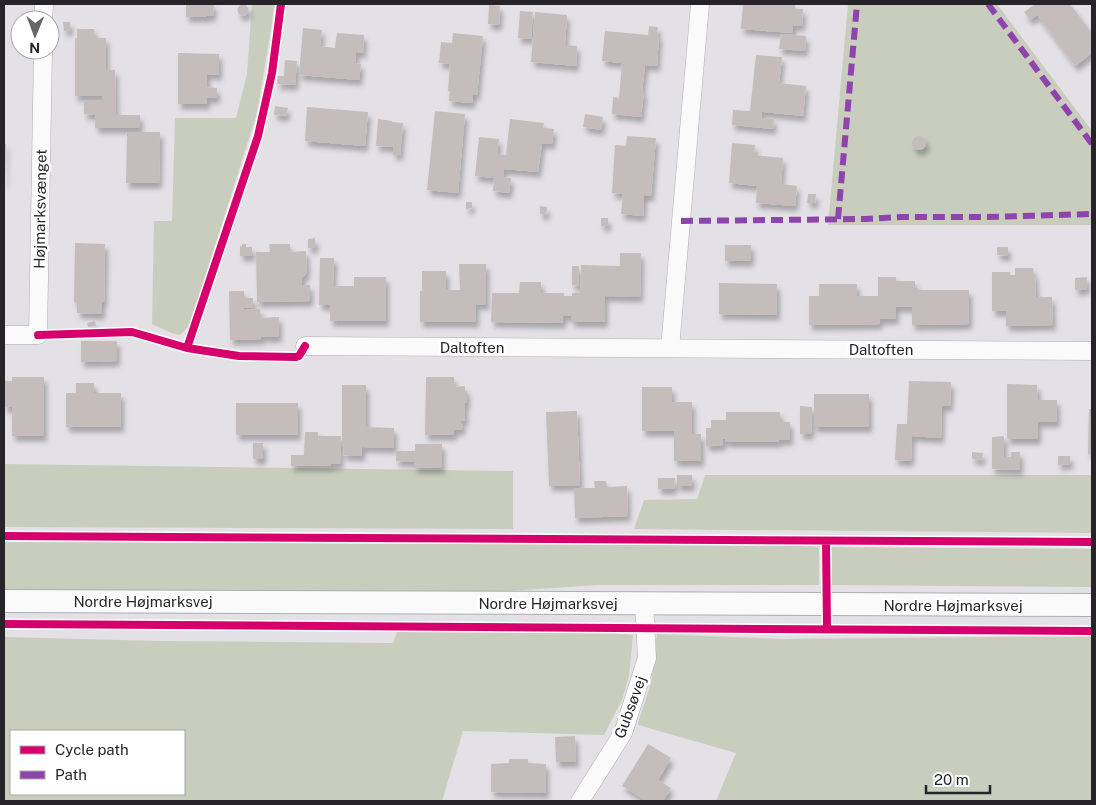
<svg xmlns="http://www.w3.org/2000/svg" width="1096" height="805" viewBox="0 0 1096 805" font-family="'Public Sans',sans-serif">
  <defs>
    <filter id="shadow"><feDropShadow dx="3" dy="5.5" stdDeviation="2.5" flood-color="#0004"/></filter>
  </defs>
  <rect width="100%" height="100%" fill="#e3e1e6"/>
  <path fill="#c9cdbd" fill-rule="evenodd" d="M252 4H274L272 23 257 113 190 325 180 335 171 333 152 324 154 221H172L175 118H236L247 74Z
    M848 4H997L1092 131V225H828Z
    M4 464 513 471V529L4 527Z
    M705 475H1092V533L634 529 644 500 697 499Z
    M4 542 784 545 819 547V585H600L492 592 4 590Z
    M828 547 1092 549V587L831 585Z
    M397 632H605L633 635 629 676 622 700 604 735 463 731 442 801H5L4 794V637L159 641 393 643ZM184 731V794H11V731Z
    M657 634 782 639 1092 636V801H716L736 753 638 725V723L651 683Z"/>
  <path fill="#c5bdbb" filter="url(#shadow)" d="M186 4H214L213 16H207V17H186Z
    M743 4H795V9H803L802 26 793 25V33L741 29Z
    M1035 4H1070L1092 33V53L1075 66 1038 16 1039 15V14L1030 20 1024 12Z
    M237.5 10a5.5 5.5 0 1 1 11 0a5.5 5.5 0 1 1-11 0Z
    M489 5 500 6 499 25 488 24Z
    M520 11 533 12 531 39 518 38Z
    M535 12 567 15 565 45 577 46 576 66 531 62Z
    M63 22H70V30L64 31Z
    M649 26 658 27 657 36H659L657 66 645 65 642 92H644L641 117 612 114 613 97 619 98 622 63 602 61 605 31 648 35Z
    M303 28 322 30 320 46 335 48 337 33 364 35 363 53 356 52 355 63 361 64 359 80 299 75Z
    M77 29H94L95 38H106V70H115L116 115H140V128H95V115L84 114V100H102V96H75V38H77Z
    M453 33 483 36 477 95 473 94 472 103 449 101 450 92 448 91 450 64 439 63 441 42 452 43Z
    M781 34 806 36 805 51 779 49Z
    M178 53 219 54V75L207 74V87L217 88V98H207V104H178Z
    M756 55 782 57 779 83 806 86 803 116 754 111 762 113V118L774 119 773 129 732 125 733 110 750 111Z
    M285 60 297 61 295 85 277 84 278 76H284Z
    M275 106 288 108 286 116 274 115Z
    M307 107 368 112 365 146 305 141Z
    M435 111 465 114 458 193 427 190Z
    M585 114 603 117 601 130 583 127Z
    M378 119 392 121V122L403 123 400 155H393V147L376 146Z
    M510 119 544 123 543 128 554 129 552 144 542 143 538 172 504 169 503 177 511 178 509 193 493 191 494 178 475 176 479 137 499 139 497 154 506 155Z
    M127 132H160L159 183H126Z
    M627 136 656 138 651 196H644L643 216 621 214 623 194 612 193 615 145 626 146Z
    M912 143a7 7 0 1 1 14 0a7 7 0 1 1-14 0Z
    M732 143 755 145 754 155 783 158 781 184 797 186 795 206 756 203 757 186 729 183Z
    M4 144H6L5 183H4Z
    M808 194H816L815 203H807Z
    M466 202H472V208L466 209Z
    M540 206 547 207 546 215 540 214Z
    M601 218H608V226H601Z
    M315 238V248H308V239Z
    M75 243 105 244 104 302H102V314L77 313V302H74Z
    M242 244H246V247H252V256H240V246L242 247Z
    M269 244H290V252L306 251 307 272 302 278V285H310V301L257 302 256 252H270Z
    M725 245H751V261H725Z
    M997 247H1008V256L997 255Z
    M620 253H641L640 297 605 296V322H571L572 316H563V323L491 322 492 293H519L520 282H541V293H564V296H572V293H580L581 265 620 266Z
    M320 258H334L333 286H354V277H386V321H330V305H319Z
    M459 264H486V305L476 304V322H420V291H422V271H446V290H460Z
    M572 266H579V286L572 285Z
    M1015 268H1033L1034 275H1035L1036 297H1052L1053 325 1006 326V311H992V272H1010V275H1015Z
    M878 277H896V281H915V290H969V324L912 325V307H896V319H880V324L809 325V296H819V284H857V296H878Z
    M1087 277V289L1075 290V278Z
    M719 283 777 284V315L719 314Z
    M229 291H244V298H253V308H244V310L260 309V318L279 317V337H261V339L230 340Z
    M95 321 96 326 88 327 87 323Z
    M81 341H117V361L81 362Z
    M12 377H44V436H12V407H4V381H12Z
    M426 377H454V387L465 386V391H467V403H465V421H460L463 426 461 430H454V435H425Z
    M909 381 951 382 950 406H942L941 438 912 436 911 461 895 460 897 424H907Z
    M76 383H94V393H121V427H66V393H76Z
    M1007 384 1037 385 1038 400H1057V422H1038V439H1007Z
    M342 385H366V427L394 428V448L362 447V456L343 455 344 447H342Z
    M642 387H672V402H692V434H701V461H674V431H642Z
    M814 394H869V427H814Z
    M236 403H298V435H236Z
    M800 406 812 407 811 434H800Z
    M1089 409H1092V454H1088Z
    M577 411 580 485 549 486 546 412Z
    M726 412H780V422H790V440H779V442H726L725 439H723V445L706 446V428H711V420H726Z
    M305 432H318V436H341L340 464H331V466H291V455H304Z
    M1004 436V457H1011V452H1020V470L992 469V437Z
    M253 443H263V459H253Z
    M415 444H442V468H414L415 462 396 461V451H415Z
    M972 452 983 453 982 460 972 459Z
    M1058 456H1070V464L1058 465Z
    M677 475H692V486H677Z
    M658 478H675L674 489H658Z
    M594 481H606L607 487 627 486 628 516 575 518 574 488H595Z
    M575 736 576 762H556L555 737Z
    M648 744 671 758 658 780 671 788 663 801H647L622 786Z
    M509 759H528V763L546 764V793L491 792V764L509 763Z"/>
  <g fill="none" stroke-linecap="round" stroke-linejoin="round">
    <defs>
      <path id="minor" d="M43 20 44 4
        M4 335H38L43 50
        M305 346 1092 351
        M670 348 700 4
        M580 801 623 733 647 658 644 603"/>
      <path id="tertiary" d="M4 601 1092 605"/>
    </defs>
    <use href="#minor" stroke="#aeadb1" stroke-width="19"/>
    <use href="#tertiary" stroke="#aeadb1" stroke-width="24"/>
    <use href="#minor" stroke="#fbfafb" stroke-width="18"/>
    <use href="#tertiary" stroke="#fbfafb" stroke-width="22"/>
    <path stroke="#8e44ad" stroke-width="6" stroke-dasharray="12 6" stroke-linecap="butt" d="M988 4 1092 144
      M838 219 857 4
      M681 221 866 219 900 217H987L1092 214"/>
    <defs>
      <path id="cycleway" d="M38 335 132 332 187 348 239 356 296 357 299 356 305 346
        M187 348 258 136 272 73 281 4
        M4 536 1092 542
        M826 541 827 629
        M4 624 1092 631"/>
    </defs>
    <use href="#cycleway" stroke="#fff" stroke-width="11"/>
    <use href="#cycleway" stroke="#d6006c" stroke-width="8"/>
  </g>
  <g text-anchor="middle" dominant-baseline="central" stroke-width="5" stroke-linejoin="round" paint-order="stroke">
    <g font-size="15" fill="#262428" stroke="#fff">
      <text transform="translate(40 209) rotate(-89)">Højmarksvænget</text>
      <text x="472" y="347">Daltoften</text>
      <text x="881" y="349">Daltoften</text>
      <text x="143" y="601">Nordre Højmarksvej</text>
      <text x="548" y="603">Nordre Højmarksvej</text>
      <text x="953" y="605">Nordre Højmarksvej</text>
      <text transform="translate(630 707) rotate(-70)">Gubsøvej</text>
    </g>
  </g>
  <rect width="1096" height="805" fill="none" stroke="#262428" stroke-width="10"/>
  <rect x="10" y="730" width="175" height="65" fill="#ffffff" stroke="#a8a7a9"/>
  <rect x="20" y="746" width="25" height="8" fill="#d6006c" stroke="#a8a7a9"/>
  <text x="55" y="755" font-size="15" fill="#262428">Cycle path</text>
  <rect x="20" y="771" width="25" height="8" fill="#8e44ad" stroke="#a8a7a9"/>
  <text x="55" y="780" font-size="15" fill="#262428">Path</text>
  <g transform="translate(35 35) rotate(181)"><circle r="24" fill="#ffffff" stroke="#a8a7a9"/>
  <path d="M0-4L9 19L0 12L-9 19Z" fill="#68666a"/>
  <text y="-8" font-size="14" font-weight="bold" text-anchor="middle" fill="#262428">N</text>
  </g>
  <path d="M926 785v8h64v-8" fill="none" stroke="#262428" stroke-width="2.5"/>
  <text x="934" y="785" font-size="15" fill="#262428" stroke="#ffffff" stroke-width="4" paint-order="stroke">20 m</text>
</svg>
